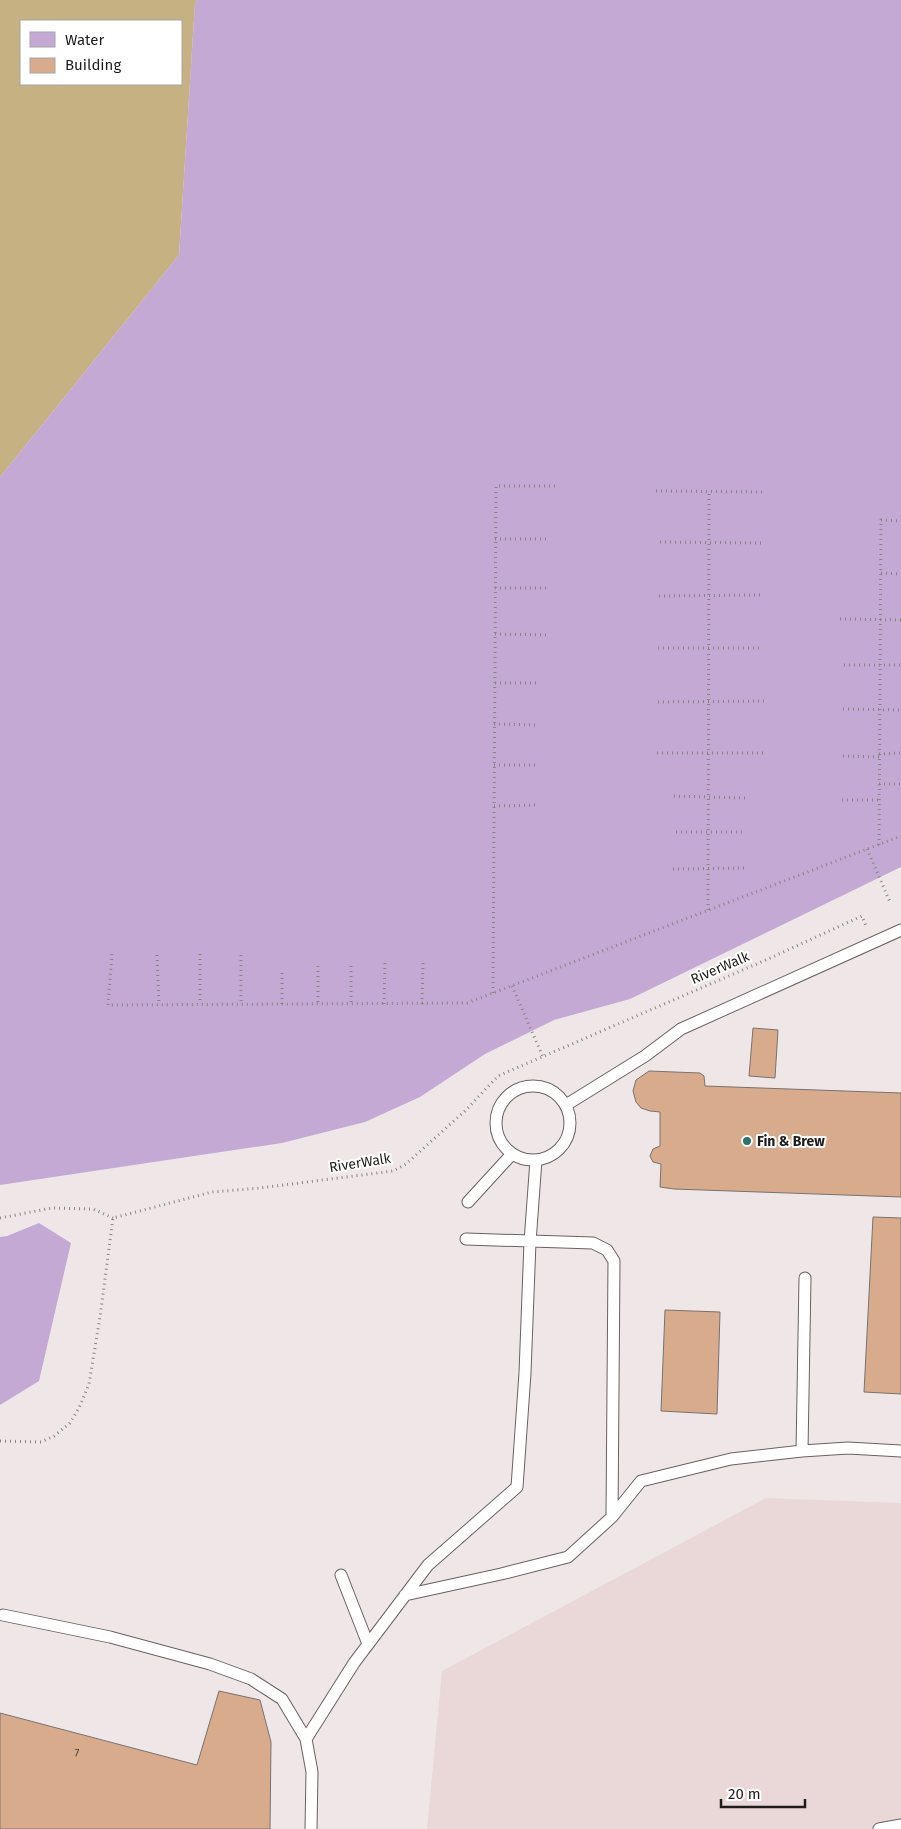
<svg xmlns="http://www.w3.org/2000/svg" width="901" height="1829" viewBox="0 0 901 1829" font-family="'Fira Sans',sans-serif">
  <rect width="100%" height="100%" fill="#efe7e7"/>
  <path fill="#e9d8d7" d="M766 1498 901 1503V1829H427L442 1671Z"/>
  <path fill="#c5b181" fill-rule="evenodd" d="M0 0H198L195 3 179 255 0 477ZM21 21H181V84H21Z"/>
  <path fill="#c4a9d5" d="M198 0H901V867L630 999 554 1020 485 1054 420 1097 365 1122 282 1143 0 1185V477L179 255 195 3Z
    M39 1223 71 1243 39 1381 0 1405V1237L7 1236Z"/>
  <path fill="#d9ab8d" stroke="#77726e" d="M753 1028 778 1030 775 1078 749 1076Z
    M649 1071 700 1073 704 1076 705 1086 901 1093V1197L674 1189 660 1187 661 1164 653 1162 650 1156 653 1149 660 1146V1112L650 1111 641 1108 636 1102 633 1091 636 1080Z
    M873 1217 901 1218V1394L864 1392Z
    M665 1310 720 1312 717 1414 661 1411Z
    M219 1691 260 1700 271 1742 270 1829H0V1713L197 1765Z"/>
  <g fill="none" stroke-linecap="round" stroke-linejoin="round">
    <defs>
      <path id="service" d="M496 1123a37 37 0 1 1 74 0a37 37 0 1 1-74 0Z
        M566 1105 645 1056 681 1029 901 930
        M468 1202 512 1154
        M466 1239 593 1243 607 1250 614 1261 612 1517
        M802 1451 805 1278
        M341 1575 368 1644
        M405 1595 501 1574 568 1557 612 1517 641 1481 731 1459 802 1451 848 1448 901 1451
        M3 1615 110 1637 210 1664 251 1679 282 1699 306 1739 312 1772 311 1829
        M306 1739 354 1663 428 1565 517 1487 525 1373 530 1242 536 1160
        M879 1829 901 1825"/>
    </defs>
    <use href="#service" stroke="#696262" stroke-width="13"/>
    <path stroke="#898484" stroke-width="3" stroke-dasharray="1 4" stroke-linecap="butt" d="M656 491 763 492
      M495 539H550
      M660 542 764 543
      M881 573 901 574
      M495 588H549
      M659 596 763 595
      M840 619 901 620
      M495 634 549 635
      M658 648H763
      M844 665H901
      M495 683H538
      M658 702 765 701
      M843 709 901 710
      M494 724 539 725
      M657 753H764
      M879 754 901 753
      M843 756 879 757
      M494 765H538
      M879 784H901
      M674 796 745 798
      M842 800H879
      M494 806 538 805
      M676 832H744
      M879 845 881 520 901 521
      M867 849 890 902
      M673 869 744 868
      M708 910 709 491
      M112 954 108 1005 467 1003 901 836
      M200 954V1004
      M157 955 159 1005
      M241 955V1004
      M318 966V1004
      M351 966V1004
      M512 986 543 1057
      M493 993 496 486H555
      M282 1004V969
      M384 1004 385 963
      M422 1004 423 963
      M0 1218 52 1208 93 1209 113 1218
      M0 1441 41 1442 54 1436 70 1423 79 1408 89 1384 100 1317 113 1218 212 1192 260 1188 393 1171 406 1164 466 1110 498 1076 768 959 862 916 866 926"/>
    <use href="#service" stroke="#fff" stroke-width="11"/>
  </g>
  <circle fill="#2b7570" stroke="#fff" stroke-width="2" cx="747" cy="1141" r="5"/>
  <g text-anchor="middle" dominant-baseline="central" stroke-width="4" stroke-linejoin="round" paint-order="stroke">
    <g font-size="11" fill="#4e4038">
      <text x="77" y="1753">7</text>
    </g>
    <g font-size="14" fill="#1f1d1c" stroke="#fff">
      <text transform="translate(720 968) rotate(-23)">RiverWalk</text>
      <text transform="translate(360 1163) rotate(-9)">RiverWalk</text>
    </g>
    <g font-size="14" font-weight="bold" fill="#1f1d1c" stroke="#fff" text-anchor="start">
      <text x="757" y="1141">Fin &amp; Brew</text>
    </g>
  </g>
  <rect x="20" y="20" width="162" height="65" fill="#ffffff" stroke="#a5a5a4"/>
  <rect x="30" y="32" width="25" height="15" fill="#c4a9d5" stroke="#a5a5a4"/>
  <text x="65" y="45" font-size="15" fill="#1f1d1c">Water</text>
  <rect x="30" y="58" width="25" height="15" fill="#d9ab8d" stroke="#a5a5a4"/>
  <text x="65" y="70" font-size="15" fill="#1f1d1c">Building</text>
  <path d="M721 1799v8h84v-8" fill="none" stroke="#1f1d1c" stroke-width="2.5"/>
  <text x="728" y="1799" font-size="15" fill="#1f1d1c" stroke="#ffffff" stroke-width="4" paint-order="stroke">20 m</text>
</svg>
